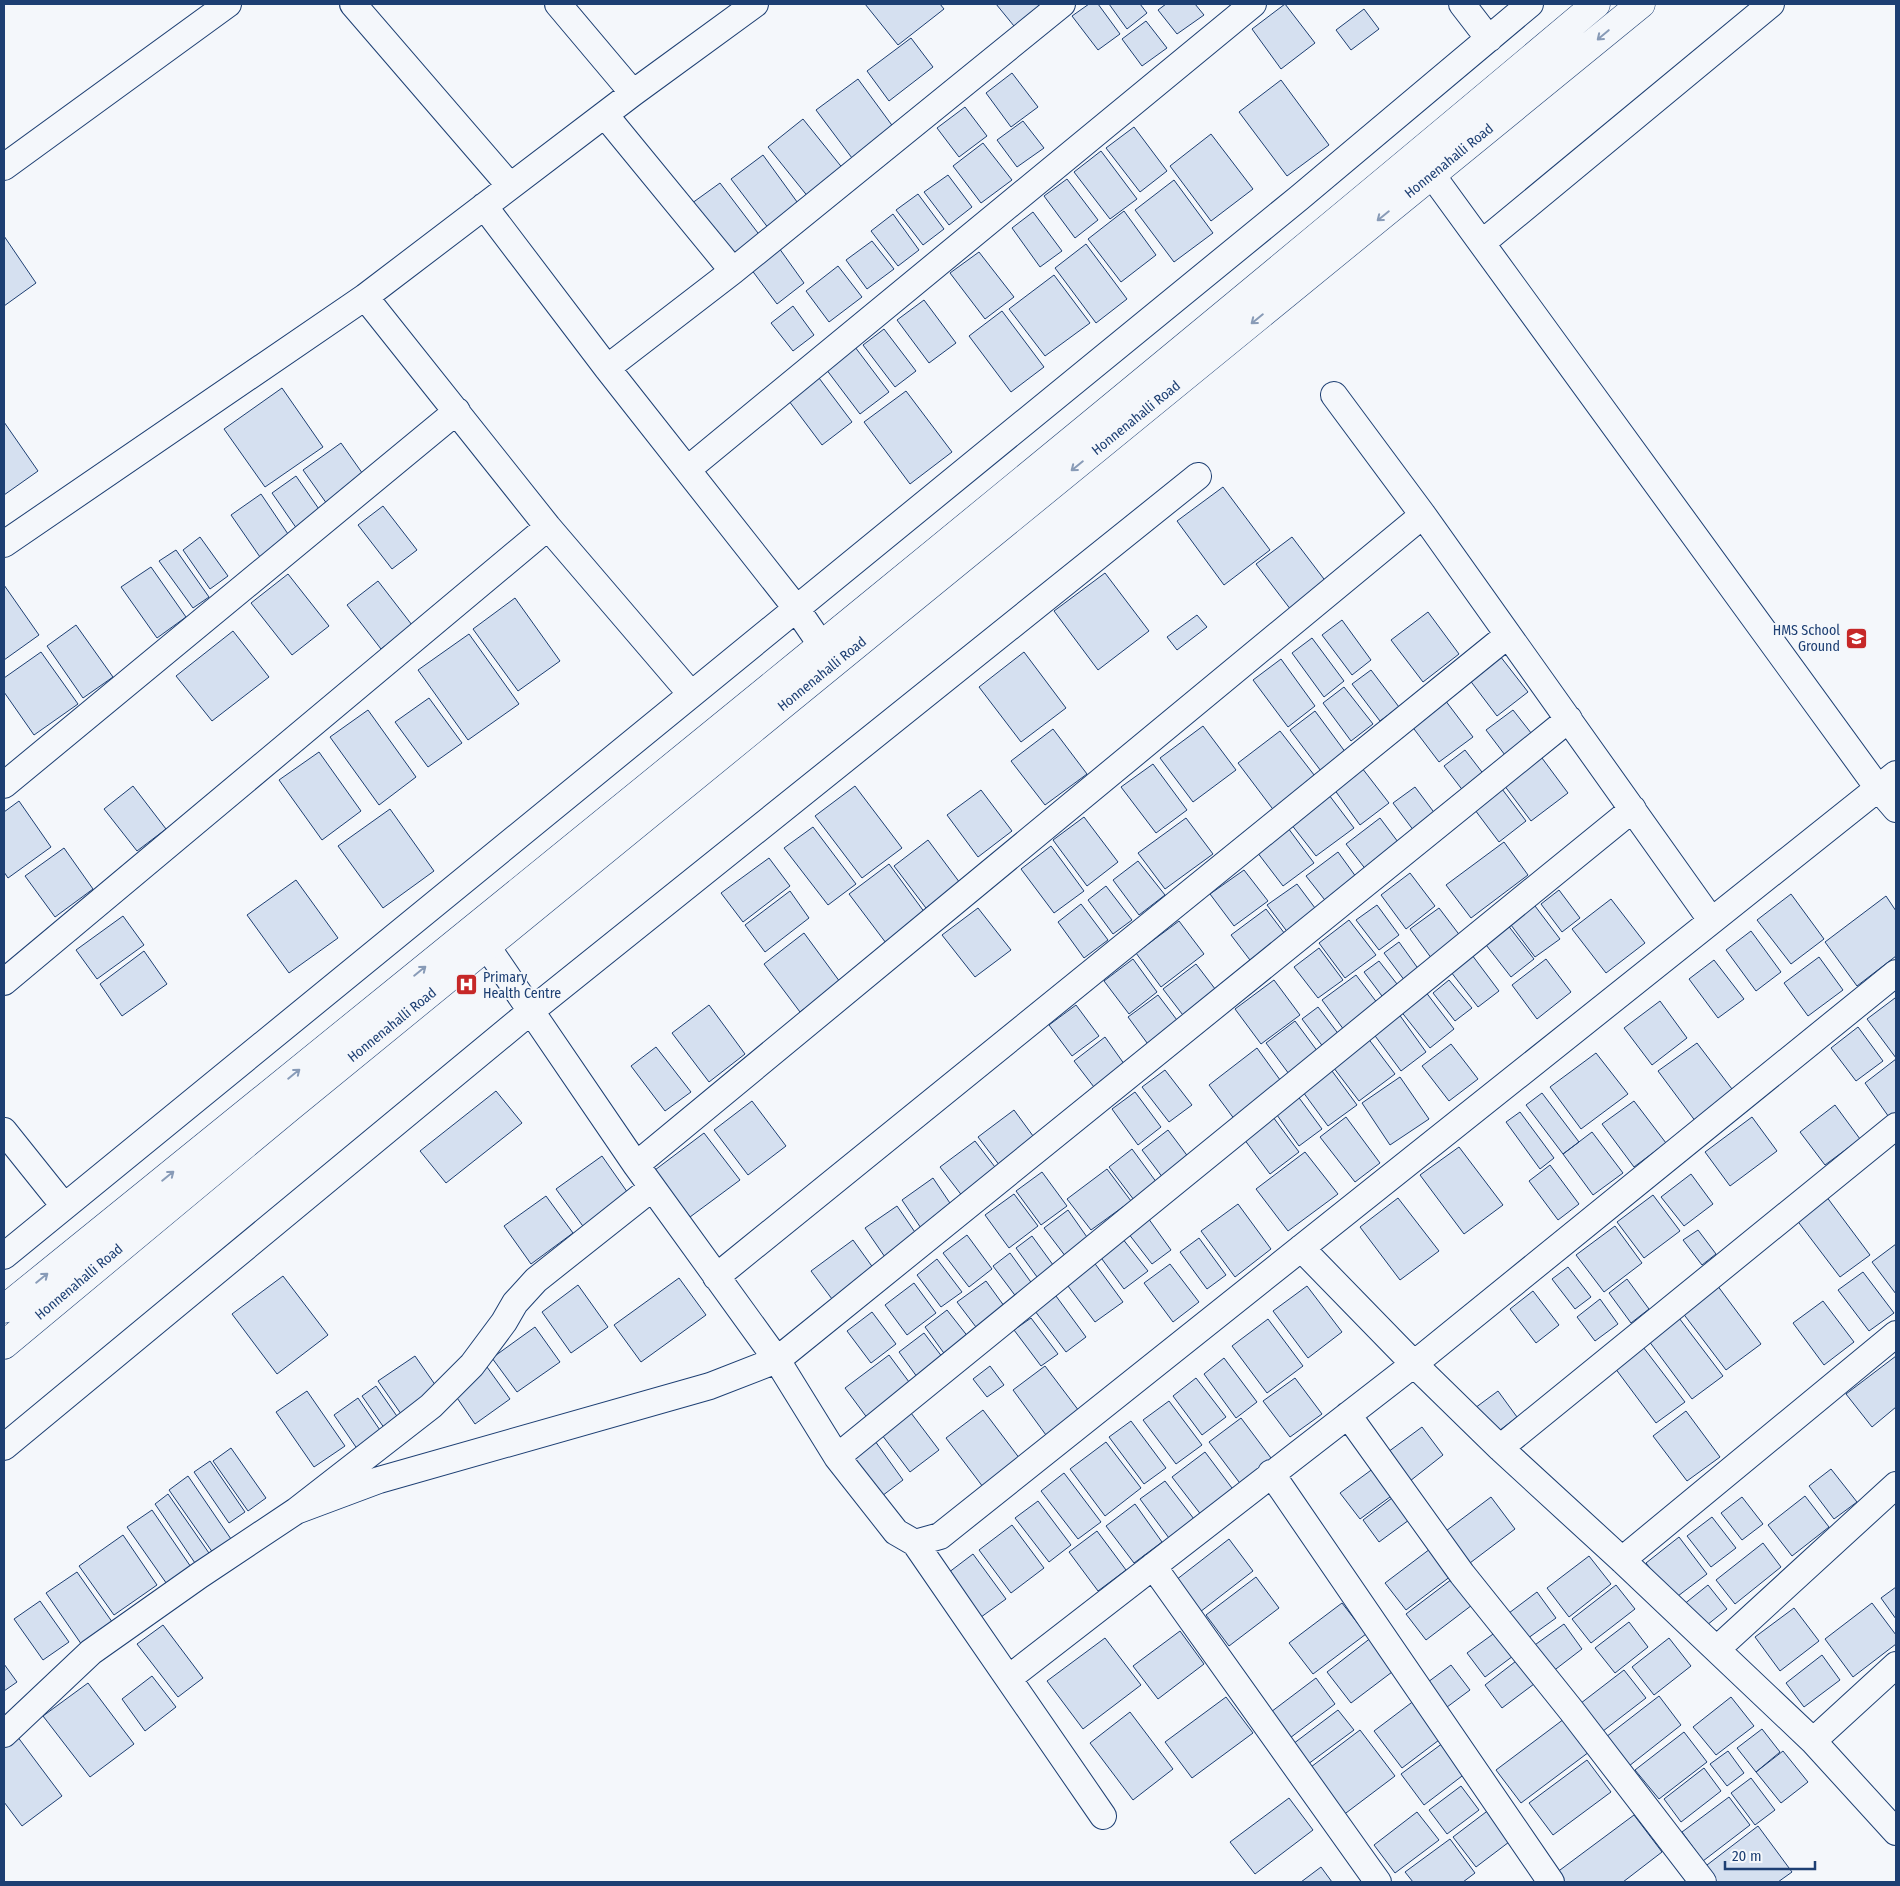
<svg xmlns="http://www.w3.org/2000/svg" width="1900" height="1886" viewBox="0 0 1900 1886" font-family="'Fira Sans Condensed',sans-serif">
  <rect width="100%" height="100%" fill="#f4f7fb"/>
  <path fill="#d5e0f0" stroke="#1d3f73" d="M865 4H940L944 9 898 45Z
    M996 4H1043L1014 26Z
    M1089 4H1098L1120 34 1098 50 1072 16Z
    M1109 4H1140L1147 13 1127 29Z
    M1166 4H1195L1204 15 1177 34 1158 10Z
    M1285 4 1315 43 1281 69 1252 29Z
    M1364 9 1379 29 1351 50 1336 30Z
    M1146 21 1167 48 1142 66 1122 39Z
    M911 38 933 67 889 101 867 71Z
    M1012 73 1038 107 1011 127 986 93Z
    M858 79 894 128 852 158 816 110Z
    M1281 80 1329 145 1287 176 1239 112Z
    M965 107 987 136 959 157 937 128Z
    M803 119 844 170 809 198 768 147Z
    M1023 121 1044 148 1017 167 997 140Z
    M1134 127 1167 171 1140 192 1106 148Z
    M1211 134 1253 189 1211 221 1170 166Z
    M983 143 1012 180 981 203 953 166Z
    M1101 151 1137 199 1110 219 1074 172Z
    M763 155 800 206 769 229 731 179Z
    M948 175 972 207 949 225 924 192Z
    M1067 179 1098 220 1075 238 1044 196Z
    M1174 180 1213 233 1174 262 1135 210Z
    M720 183 761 237 729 261 688 206Z
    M918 194 944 229 923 245 896 210Z
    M1124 211 1156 255 1121 282 1088 239Z
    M1033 212 1062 251 1040 267 1012 228Z
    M893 214 919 250 898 266 871 231Z
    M4 236 36 283 4 306Z
    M872 241 894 269 867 289 846 260Z
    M1086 244 1127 299 1096 323 1055 268Z
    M779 248 804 283 777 304 751 269Z
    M979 252 1014 297 985 319 950 273Z
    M838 266 862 297 829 322 806 291Z
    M1054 275 1090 323 1045 356 1009 309Z
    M924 300 956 343 929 363 897 320Z
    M793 306 814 335 793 351 771 323Z
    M1002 311 1044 367 1011 392 969 336Z
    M884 329 916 371 895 387 863 345Z
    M855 347 889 392 860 414 826 369Z
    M819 378 852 422 822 445 789 401Z
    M282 388 323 447 265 487 224 429Z
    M906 391 952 452 910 484 864 422Z
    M4 422 38 471 4 495Z
    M341 443 365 477 327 504 303 470Z
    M296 476 321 512 297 529 272 493Z
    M1223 487 1270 550 1224 585 1177 521Z
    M261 494 290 537 260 557 231 515Z
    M383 506 417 550 392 569 358 525Z
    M200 537 228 576 210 589 183 550Z
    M1292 537 1327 583 1291 610 1256 564Z
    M176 550 209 597 193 608 159 561Z
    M151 567 186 617 157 638 121 587Z
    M1105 573 1149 631 1098 670 1054 611Z
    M288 574 329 626 292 655 251 603Z
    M378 581 412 625 381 649 347 605Z
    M4 585 39 635 4 660Z
    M515 598 560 661 518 691 473 629Z
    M1428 612 1459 654 1423 682 1391 640Z
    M1197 615 1207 627 1177 650 1167 637Z
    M1342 620 1371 660 1352 675 1322 635Z
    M76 625 113 677 83 698 47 646Z
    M233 631 269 677 212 721 176 676Z
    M469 634 519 704 468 740 418 670Z
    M1312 638 1344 681 1324 697 1292 653Z
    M41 652 78 704 34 735 4 692V678Z
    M1024 652 1066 708 1021 742 979 687Z
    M1500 656 1528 692 1497 716 1469 679Z
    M1281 659 1315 706 1288 727 1253 680Z
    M1371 670 1399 707 1380 721 1352 684Z
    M1344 687 1373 724 1351 741 1323 703Z
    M429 698 462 743 428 767 395 722Z
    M1445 700 1473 737 1439 762 1411 725Z
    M368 710 416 777 379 805 330 737Z
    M1513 710 1535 738 1508 759 1486 730Z
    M1315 711 1346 753 1321 771 1290 730Z
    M1203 726 1236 770 1193 802 1160 758Z
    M1053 729 1087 774 1045 805 1011 761Z
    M1280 731 1318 780 1275 812 1238 763Z
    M1465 750 1485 776 1464 792 1444 766Z
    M1536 750 1568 793 1531 821 1498 777Z
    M319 752 361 811 322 840 279 780Z
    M1153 764 1187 810 1156 833 1121 787Z
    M1362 768 1389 803 1360 825 1334 789Z
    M1496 781 1526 821 1499 842 1469 802Z
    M133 786 166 829 137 851 104 809Z
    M855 786 902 848 862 878 815 816Z
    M1415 787 1436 815 1414 831 1393 803Z
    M981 790 1012 831 978 857 947 815Z
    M1329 795 1354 828 1316 856 1291 824Z
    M19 801 51 847 8 878 4 872V812Z
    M390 809 434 871 383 908 338 846Z
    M1084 817 1118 862 1087 886 1053 840Z
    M1186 818 1213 854 1165 889 1138 853Z
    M1380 818 1401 846 1367 871 1346 844Z
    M813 827 856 884 828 905 784 848Z
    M1288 828 1314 863 1283 886 1257 852Z
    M928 840 960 883 926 908 894 866Z
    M1504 842 1528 875 1471 918 1446 885Z
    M1051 846 1084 891 1054 913 1021 869Z
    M64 848 93 889 55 917 25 876Z
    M1338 852 1359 881 1328 904 1306 876Z
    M769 858 790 886 743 922 721 893Z
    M1138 861 1165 895 1139 915 1113 880Z
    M889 864 925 913 886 943 849 894Z
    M1244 870 1268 901 1234 926 1210 894Z
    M1410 873 1435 906 1406 929 1381 895Z
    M296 880 338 938 289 973 247 915Z
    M1297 884 1321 916 1292 938 1267 905Z
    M1106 886 1132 920 1113 934 1088 900Z
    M1559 890 1580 918 1562 932 1541 904Z
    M790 891 809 918 765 952 745 925Z
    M1791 894 1824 939 1791 964 1757 920Z
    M1886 896 1896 911V956L1857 986 1825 942Z
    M1611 899 1645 943 1606 973 1572 929Z
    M1532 902 1560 939 1535 957 1508 921Z
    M1081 904 1108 940 1084 958 1058 922Z
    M1377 905 1399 935 1379 950 1356 920Z
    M978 908 1011 950 975 977 942 935Z
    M1439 908 1461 937 1432 959 1410 929Z
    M1266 909 1288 938 1253 964 1231 935Z
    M123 916 144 945 97 979 76 950Z
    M1349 920 1376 955 1345 978 1319 943Z
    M1179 921 1204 954 1161 987 1136 953Z
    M1507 924 1534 959 1511 977 1483 941Z
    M1751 931 1781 972 1756 991 1726 950Z
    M804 933 840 982 800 1012 764 964Z
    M1399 942 1422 974 1408 985 1384 953Z
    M1319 948 1343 980 1318 998 1294 967Z
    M144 951 167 984 122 1016 100 984Z
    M1472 955 1499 991 1478 1007 1451 972Z
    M1819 957 1843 990 1808 1016 1784 983Z
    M1133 959 1157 992 1129 1014 1104 981Z
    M1546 959 1571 992 1537 1019 1512 985Z
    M1714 960 1744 999 1718 1018 1689 979Z
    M1379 961 1397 984 1382 996 1364 972Z
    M1196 964 1222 998 1189 1023 1163 989Z
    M1356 975 1378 1004 1344 1030 1322 1000Z
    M1274 980 1300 1015 1261 1044 1235 1009Z
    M1449 980 1472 1008 1455 1021 1433 993Z
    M1425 991 1454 1029 1430 1048 1400 1010Z
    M1158 995 1183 1028 1153 1051 1128 1017Z
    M1895 998 1896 999V1058L1867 1019Z
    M1660 1001 1687 1038 1652 1065 1624 1028Z
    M709 1005 745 1054 709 1082 672 1033Z
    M1076 1005 1099 1036 1072 1056 1049 1025Z
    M1318 1007 1340 1036 1324 1048 1302 1019Z
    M1396 1010 1426 1052 1401 1071 1370 1029Z
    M1295 1021 1318 1052 1289 1074 1266 1043Z
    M1858 1027 1883 1061 1856 1081 1831 1048Z
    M1364 1033 1395 1074 1359 1101 1327 1059Z
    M1105 1037 1127 1068 1097 1091 1074 1061Z
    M1697 1043 1735 1093 1696 1122 1658 1071Z
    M1451 1044 1478 1079 1449 1101 1422 1066Z
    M656 1047 691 1092 665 1111 631 1066Z
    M1257 1048 1283 1084 1235 1120 1209 1085Z
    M1596 1053 1628 1094 1581 1129 1550 1087Z
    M1896 1059V1116L1891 1120 1865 1083Z
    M1165 1070 1192 1105 1169 1122 1142 1087Z
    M1332 1071 1357 1105 1328 1126 1303 1092Z
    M1400 1077 1429 1119 1390 1145 1362 1103Z
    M496 1091 522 1123 446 1183 420 1151Z
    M1294 1091 1322 1129 1299 1146 1272 1108Z
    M1135 1092 1161 1127 1138 1145 1112 1109Z
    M1542 1093 1579 1142 1563 1154 1526 1105Z
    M752 1101 786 1146 748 1175 714 1130Z
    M1634 1101 1666 1143 1634 1167 1602 1124Z
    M1835 1105 1860 1139 1825 1165 1800 1132Z
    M1014 1110 1036 1140 1000 1166 978 1137Z
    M1520 1112 1554 1158 1540 1169 1506 1122Z
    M1273 1117 1299 1152 1270 1174 1244 1139Z
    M1346 1117 1380 1163 1355 1182 1320 1137Z
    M1752 1117 1777 1151 1730 1186 1705 1152Z
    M1168 1130 1189 1158 1163 1178 1142 1150Z
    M1592 1132 1623 1173 1593 1195 1563 1154Z
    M704 1133 740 1180 690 1217 655 1170Z
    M975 1141 998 1171 963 1197 940 1167Z
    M1459 1147 1503 1205 1464 1234 1420 1175Z
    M1132 1149 1157 1183 1134 1200 1109 1167Z
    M1305 1152 1338 1194 1288 1231 1256 1189Z
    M602 1156 630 1196 585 1229 556 1189Z
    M1550 1165 1579 1204 1558 1220 1529 1181Z
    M1107 1169 1131 1201 1091 1230 1067 1199Z
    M1042 1172 1067 1206 1041 1225 1016 1191Z
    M1691 1174 1713 1204 1684 1226 1661 1197Z
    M933 1178 956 1212 925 1234 902 1200Z
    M1014 1194 1038 1226 1009 1248 985 1215Z
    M1653 1195 1680 1231 1644 1258 1617 1222Z
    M546 1196 573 1233 531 1264 504 1226Z
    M1826 1196 1870 1255 1840 1277 1796 1219Z
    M1398 1198 1439 1251 1400 1280 1360 1227Z
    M1238 1204 1271 1249 1235 1277 1201 1231Z
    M897 1206 919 1238 887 1260 865 1228Z
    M1068 1210 1089 1240 1066 1257 1044 1228Z
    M1148 1218 1171 1250 1152 1264 1128 1233Z
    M1615 1226 1642 1263 1604 1292 1576 1255Z
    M1698 1230 1716 1254 1702 1265 1683 1240Z
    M967 1235 992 1269 969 1287 943 1253Z
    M1032 1236 1056 1269 1040 1281 1016 1248Z
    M1122 1238 1148 1271 1124 1289 1099 1255Z
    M1199 1238 1226 1275 1207 1289 1180 1252Z
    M853 1240 879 1276 838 1307 811 1271Z
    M1896 1244V1294L1872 1262Z
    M1010 1253 1033 1285 1017 1298 993 1266Z
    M937 1259 962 1292 941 1307 917 1275Z
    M1093 1261 1123 1302 1095 1322 1065 1282Z
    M1170 1264 1199 1302 1173 1322 1144 1283Z
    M1568 1267 1591 1297 1575 1309 1552 1279Z
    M1863 1272 1894 1313 1869 1331 1838 1290Z
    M283 1276 328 1335 277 1374 232 1314Z
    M679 1278 706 1315 641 1362 614 1325Z
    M1627 1279 1649 1309 1631 1323 1609 1293Z
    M986 1281 1007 1310 979 1331 957 1302Z
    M1714 1281 1761 1344 1726 1370 1679 1308Z
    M914 1283 936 1313 907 1335 885 1305Z
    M578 1285 608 1327 571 1353 542 1312Z
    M1307 1286 1342 1332 1308 1358 1273 1311Z
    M1533 1291 1559 1325 1536 1343 1510 1309Z
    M1056 1296 1086 1337 1066 1352 1035 1311Z
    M1600 1299 1618 1324 1595 1341 1577 1317Z
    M1823 1301 1854 1342 1824 1365 1793 1323Z
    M947 1310 969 1338 946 1356 925 1327Z
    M872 1312 896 1344 871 1363 847 1331Z
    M1676 1314 1723 1376 1692 1399 1646 1337Z
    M1031 1318 1058 1354 1041 1366 1014 1330Z
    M1268 1319 1303 1366 1267 1393 1232 1346Z
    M535 1327 560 1362 517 1392 492 1358Z
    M924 1333 946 1362 920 1381 899 1352Z
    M1640 1343 1685 1402 1656 1423 1612 1364Z
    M889 1355 912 1386 868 1419 845 1388Z
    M415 1356 443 1396 406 1421 378 1381Z
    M1896 1356V1407L1872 1427 1846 1394Z
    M1224 1358 1257 1402 1236 1418 1204 1374Z
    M990 1366 1004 1385 987 1397 973 1379Z
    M1045 1366 1079 1411 1046 1435 1013 1390Z
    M487 1367 510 1399 475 1424 453 1392Z
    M1196 1378 1226 1417 1202 1435 1173 1396Z
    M1295 1378 1322 1414 1290 1437 1263 1401Z
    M376 1386 401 1422 387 1432 362 1396Z
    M307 1391 345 1446 314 1467 276 1412Z
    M1498 1391 1517 1417 1495 1434 1475 1408Z
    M358 1398 382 1433 358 1450 334 1415Z
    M1169 1401 1202 1445 1176 1464 1143 1420Z
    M908 1409 939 1450 910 1472 879 1431Z
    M983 1410 1020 1459 983 1487 946 1438Z
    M1686 1411 1720 1457 1687 1481 1653 1436Z
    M1241 1418 1274 1462 1242 1486 1209 1442Z
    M1131 1421 1166 1468 1144 1484 1109 1437Z
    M1422 1427 1443 1455 1410 1481 1388 1452Z
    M870 1434 903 1480 878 1499 844 1453Z
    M1106 1442 1141 1488 1105 1516 1070 1469Z
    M231 1448 266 1498 248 1511 213 1461Z
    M1205 1452 1235 1492 1202 1516 1172 1477Z
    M210 1461 245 1512 229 1523 194 1472Z
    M1374 1468 1394 1494 1360 1519 1340 1493Z
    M1831 1469 1857 1502 1834 1519 1809 1486Z
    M1064 1473 1101 1522 1078 1539 1041 1491Z
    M188 1476 231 1539 213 1553 169 1490Z
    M1165 1481 1194 1519 1169 1538 1140 1499Z
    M168 1494 211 1556 197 1566 155 1504Z
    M1805 1496 1829 1527 1792 1556 1768 1525Z
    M1491 1497 1515 1529 1462 1569 1438 1537Z
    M1742 1497 1763 1524 1742 1540 1721 1513Z
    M1392 1498 1409 1520 1379 1542 1363 1520Z
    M1038 1501 1071 1545 1049 1562 1015 1518Z
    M1135 1504 1162 1542 1134 1563 1106 1526Z
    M152 1510 193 1570 169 1587 127 1527Z
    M1712 1517 1736 1548 1711 1567 1687 1536Z
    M1012 1525 1044 1568 1011 1593 979 1550Z
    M1097 1531 1126 1570 1098 1591 1069 1552Z
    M123 1535 157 1585 114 1615 79 1566Z
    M1679 1537 1707 1574 1674 1599 1646 1563Z
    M1229 1539 1253 1571 1200 1612 1176 1580Z
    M1763 1543 1781 1567 1735 1604 1716 1580Z
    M1430 1549 1451 1576 1406 1610 1385 1583Z
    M973 1554 1006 1599 977 1620 944 1576Z
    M1589 1556 1611 1584 1569 1617 1547 1588Z
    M77 1572 115 1626 84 1648 46 1593Z
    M1456 1576 1476 1602 1426 1640 1406 1614Z
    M1256 1577 1279 1608 1229 1646 1206 1615Z
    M1616 1585 1635 1609 1591 1643 1572 1619Z
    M1708 1585 1727 1609 1702 1629 1683 1605Z
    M1896 1587V1619L1881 1598Z
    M1537 1592 1556 1618 1524 1641 1505 1616Z
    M40 1601 69 1642 43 1660 14 1619Z
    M1342 1603 1366 1634 1313 1674 1289 1643Z
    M1872 1603 1896 1635V1644L1853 1677 1825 1639Z
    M1794 1608 1819 1641 1780 1671 1755 1637Z
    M1629 1622 1648 1647 1615 1673 1595 1648Z
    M1564 1624 1582 1649 1552 1672 1532 1647Z
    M163 1625 203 1678 178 1697 137 1644Z
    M1500 1629 1517 1653 1485 1677 1467 1653Z
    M1180 1631 1204 1664 1158 1699 1133 1666Z
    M1372 1637 1396 1669 1351 1703 1327 1672Z
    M1105 1638 1141 1685 1083 1729 1047 1681Z
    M1669 1638 1691 1666 1654 1695 1632 1667Z
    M1822 1655 1840 1680 1804 1707 1786 1683Z
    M1520 1658 1538 1681 1502 1708 1485 1685Z
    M4 1664 17 1682 4 1691Z
    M1451 1665 1470 1690 1443 1710 1424 1685Z
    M1624 1670 1646 1698 1594 1738 1572 1710Z
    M152 1676 176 1707 145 1731 122 1699Z
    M1316 1678 1335 1704 1282 1744 1263 1718Z
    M88 1683 134 1744 90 1777 43 1716Z
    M1659 1696 1681 1725 1629 1766 1606 1737Z
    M1226 1697 1253 1733 1192 1778 1165 1742Z
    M1731 1697 1754 1726 1716 1755 1693 1727Z
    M1415 1700 1443 1737 1402 1768 1374 1731Z
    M1338 1710 1354 1730 1300 1770 1285 1750Z
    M1130 1712 1173 1769 1133 1800 1090 1743Z
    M1568 1716 1593 1749 1521 1803 1496 1770Z
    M1762 1729 1780 1752 1756 1772 1737 1748Z
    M1360 1730 1395 1776 1338 1819 1303 1773Z
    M14 1732 62 1796 22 1826 4 1802V1740Z
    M1684 1732 1707 1762 1659 1799 1635 1770Z
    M1443 1743 1466 1773 1424 1805 1401 1774Z
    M1728 1751 1744 1773 1727 1786 1710 1764Z
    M1783 1751 1808 1782 1781 1803 1756 1772Z
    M1587 1760 1611 1792 1553 1835 1529 1803Z
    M1704 1768 1721 1791 1681 1822 1664 1799Z
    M1751 1778 1775 1810 1755 1825 1731 1793Z
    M1461 1786 1479 1810 1447 1834 1429 1810Z
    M1729 1797 1750 1825 1703 1861 1682 1832Z
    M1289 1798 1313 1830 1255 1874 1230 1842Z
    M1490 1809 1513 1839 1476 1867 1453 1837Z
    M1417 1812 1439 1840 1395 1873 1374 1845Z
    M1634 1815 1662 1852 1623 1882H1563L1556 1873Z
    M1758 1826 1792 1872 1778 1882H1693L1690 1878Z
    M1450 1839 1475 1873 1463 1882H1413L1405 1872Z
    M1321 1867 1332 1882H1301Z"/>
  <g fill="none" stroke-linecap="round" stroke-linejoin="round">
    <defs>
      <path id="minor" d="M353 4 510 186
        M558 4 633 93
        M1462 4 1489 39
        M605 115 733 271
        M4 167 228 4
        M1432 175 1878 788 1896 809
        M484 206 607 368 796 608 822 646
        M1482 243 1771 4
        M365 297 548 527 691 694
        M607 368 733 271 1062 4
        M1334 395 1423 515 1711 920
        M688 469 1253 4
        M4 544 365 297 633 93 755 4
        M4 785 457 411
        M475 929 636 1165 777 1360 837 1457 896 1532 915 1543 940 1536 1896 774
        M4 982 548 527
        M4 1131 64 1206
        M636 1165 1423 515
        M1301 1248 1414 1364 1500 1448 1622 1560 1813 1741 1896 1832
        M4 1256 1299 198 1530 4
        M716 1277 1508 635
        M1348 1415 1462 1574 1571 1710 1703 1882
        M4 1447 531 1011 1198 476
        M1500 1448 1896 1126
        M837 1457 1633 809
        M1271 1473 1551 1882
        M296 1511 379 1480 710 1386 777 1360 1569 719
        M915 1543 1103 1816
        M1622 1560 1896 1334
        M1153 1566 1378 1882
        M1717 1649 1896 1485
        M1009 1678 1414 1364 1896 973
        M4 1734 91 1652 200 1575 296 1511 431 1406 472 1365 504 1322 515 1303 536 1280 652 1188
        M1813 1741 1896 1665"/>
      <path id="tertiary" d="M4 1309C537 877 1071 446 1596 4
        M4 1345 289 1108 1641 4"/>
    </defs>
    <use href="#minor" stroke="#1d3f73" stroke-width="28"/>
    <use href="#tertiary" stroke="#1d3f73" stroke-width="29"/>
    <use href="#minor" stroke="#f4f7fb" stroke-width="26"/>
    <use href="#tertiary" stroke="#f4f7fb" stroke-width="28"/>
  </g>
  <defs><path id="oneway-shaft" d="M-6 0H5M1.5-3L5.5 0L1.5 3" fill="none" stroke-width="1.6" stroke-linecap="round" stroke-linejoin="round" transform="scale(1.25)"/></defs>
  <g stroke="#889bb7">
    <use href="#oneway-shaft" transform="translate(1603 35) rotate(140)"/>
    <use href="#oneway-shaft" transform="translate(1383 216) rotate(141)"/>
    <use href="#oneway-shaft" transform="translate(1257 319) rotate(141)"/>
    <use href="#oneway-shaft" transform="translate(1077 466) rotate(141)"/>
    <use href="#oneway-shaft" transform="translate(420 971) rotate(-39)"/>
    <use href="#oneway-shaft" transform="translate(294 1074) rotate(-39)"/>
    <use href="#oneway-shaft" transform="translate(168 1176) rotate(-39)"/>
    <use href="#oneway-shaft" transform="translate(42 1278) rotate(-39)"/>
  </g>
  <defs>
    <symbol id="school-square" viewBox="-11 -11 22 22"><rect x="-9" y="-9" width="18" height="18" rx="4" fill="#c62828" stroke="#f4f7fb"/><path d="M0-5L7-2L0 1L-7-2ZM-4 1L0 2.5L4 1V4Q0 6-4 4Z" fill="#fff"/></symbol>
    <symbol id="hospital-square" viewBox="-11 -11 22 22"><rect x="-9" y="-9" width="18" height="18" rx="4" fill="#c62828" stroke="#f4f7fb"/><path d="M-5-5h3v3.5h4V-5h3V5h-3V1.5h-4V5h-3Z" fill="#fff"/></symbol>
  </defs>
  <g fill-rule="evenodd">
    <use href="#school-square" x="1844" y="626" width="25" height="25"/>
    <use href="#hospital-square" x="454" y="972" width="25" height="25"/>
  </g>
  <g text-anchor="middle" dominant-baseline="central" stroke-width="4" stroke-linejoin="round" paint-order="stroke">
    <g font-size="14" fill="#1d3f73" stroke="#f4f7fb">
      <text transform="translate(1449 161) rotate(-39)">Honnenahalli Road</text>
      <text transform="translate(1136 418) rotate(-39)">Honnenahalli Road</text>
      <text transform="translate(822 674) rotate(-39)">Honnenahalli Road</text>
      <text transform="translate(392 1025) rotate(-39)">Honnenahalli Road</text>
      <text transform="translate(79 1282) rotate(-40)">Honnenahalli Road</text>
    </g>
    <g font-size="14" fill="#1d3f73" stroke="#f4f7fb" text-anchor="end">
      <text x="1840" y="630">HMS School<tspan x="1840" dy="16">Ground</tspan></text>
      <text x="483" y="977" text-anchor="start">Primary<tspan x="483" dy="16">Health Centre</tspan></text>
    </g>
  </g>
  <rect width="1900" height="1886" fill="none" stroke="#1d3f73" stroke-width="10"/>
  <path d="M1725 1861v8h90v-8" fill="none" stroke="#1d3f73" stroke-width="2.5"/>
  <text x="1732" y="1861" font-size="15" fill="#1d3f73" stroke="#f4f7fb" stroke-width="4" paint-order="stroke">20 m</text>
</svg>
